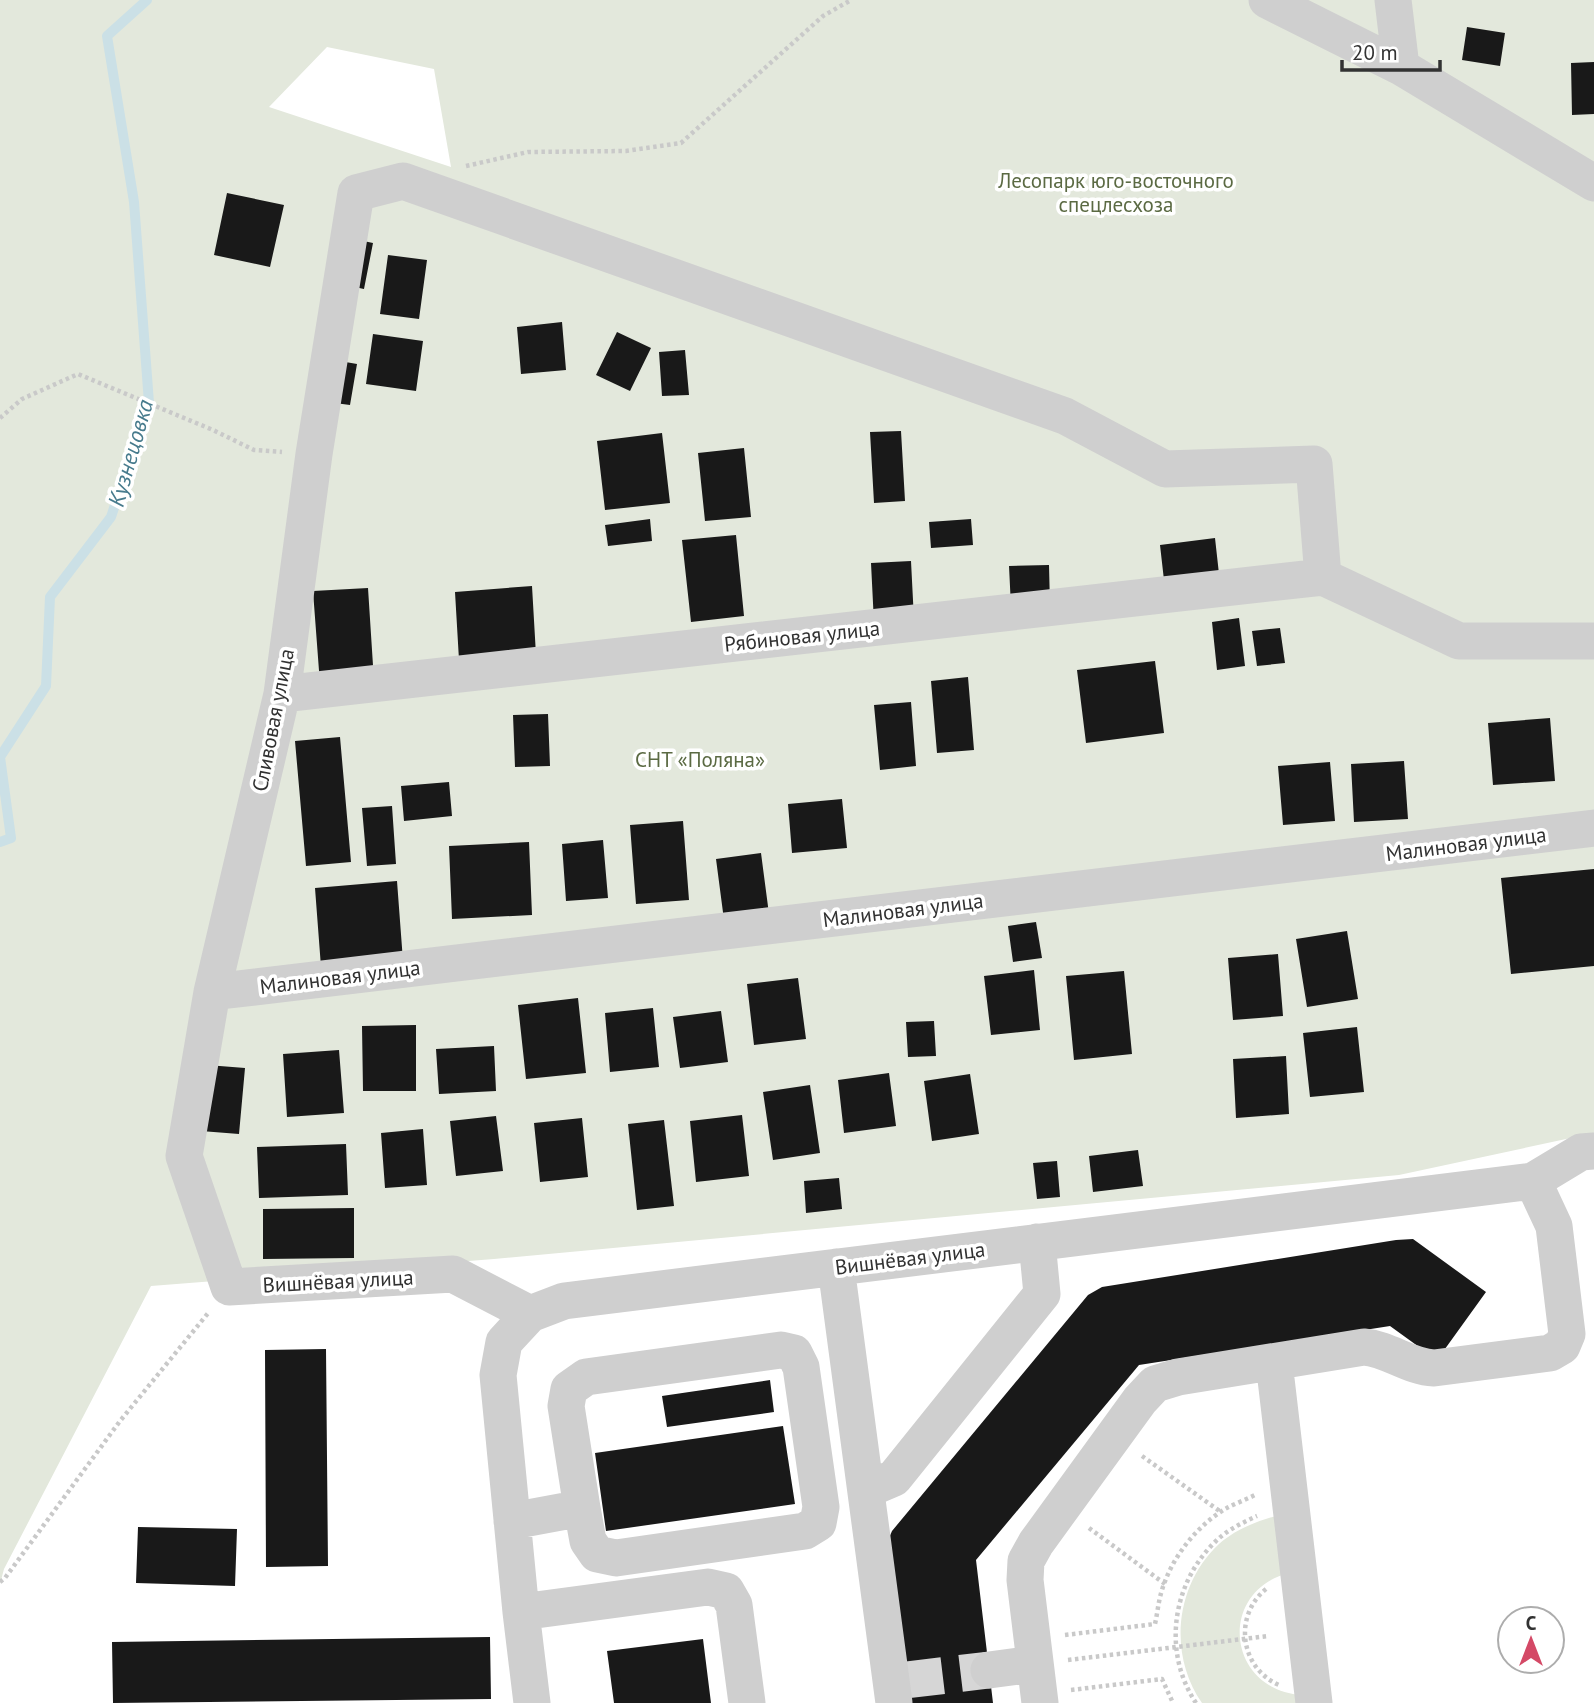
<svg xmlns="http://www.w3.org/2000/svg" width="1594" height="1703" viewBox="0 0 1594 1703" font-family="'PT Sans',sans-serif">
  <rect width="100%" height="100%" fill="#fff"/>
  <path fill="#e3e8dc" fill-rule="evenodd" d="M0 0H1594V1133L1399 1175 494 1259 151 1286 4 1569 0 1584ZM327 47 434 69 451 167 269 107Z
    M1283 1514 1289 1573C1217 1591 1226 1690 1302 1695L1303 1703H1202C1168 1654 1175 1585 1219 1544 1237 1528 1260 1520 1283 1514Z"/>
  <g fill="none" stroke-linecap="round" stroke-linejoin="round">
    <path stroke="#cbe0e6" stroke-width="10" d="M0 842 11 838 0 757 46 686 50 597 111 517 149 403 134 202 107 36 147 0"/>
  </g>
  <path fill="#191919" d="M1467 27 1505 33 1500 66 1462 60Z
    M1594 62V114L1572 115 1571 63Z
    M227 193 284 205 270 267 214 255Z
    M354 239 373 243 364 289 345 285Z
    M388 255 427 260 419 319 380 314Z
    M562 322 566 370 521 374 517 327Z
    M617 332 651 348 630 391 596 375Z
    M373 334 423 341 416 391 366 384Z
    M685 350 689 395 662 396 659 352Z
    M334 360 357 364 350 405 327 402Z
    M901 431 905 501 874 503 870 432Z
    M662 433 670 503 605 510 597 441Z
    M744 448 751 517 705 521 698 453Z
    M650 519 652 541 608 546 605 525Z
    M971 519 973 545 931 548 929 522Z
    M736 535 744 616 691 622 682 540Z
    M1215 538 1220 583 1165 589 1160 545Z
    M911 561 914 620 874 623 871 563Z
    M1049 565 1050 606 1011 607 1009 566Z
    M532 586 536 655 459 660 455 592Z
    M368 588 374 681 320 684 313 591Z
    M1239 618 1245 666 1217 670 1212 622Z
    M1280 628 1285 663 1257 666 1252 631Z
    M1155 661 1164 733 1086 743 1077 670Z
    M968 677 974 750 937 753 931 681Z
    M911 702 916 766 880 770 874 705Z
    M548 714 550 766 515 767 513 715Z
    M1550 718 1555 781 1493 785 1488 723Z
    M340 737 351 862 306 866 295 741Z
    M1404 761 1408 819 1354 822 1351 764Z
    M1330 762 1335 821 1283 825 1278 766Z
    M449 782 452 816 404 821 401 786Z
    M842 799 847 848 792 853 788 804Z
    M392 806 396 864 367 866 362 808Z
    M683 821 689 900 636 904 630 825Z
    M603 840 608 898 566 901 562 844Z
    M529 842 532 915 452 919 449 846Z
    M761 853 769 914 724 920 716 859Z
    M1594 869V966L1511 974 1501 878Z
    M397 881 403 961 321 967 315 888Z
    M1036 922 1042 958 1013 962 1008 926Z
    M1347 931 1358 999 1307 1007 1296 939Z
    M1278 954 1283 1016 1233 1020 1228 958Z
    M1034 970 1040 1030 991 1035 984 976Z
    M1124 971 1132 1054 1074 1060 1066 976Z
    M798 978 806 1039 754 1045 747 984Z
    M578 998 586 1073 526 1079 518 1005Z
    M653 1008 659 1067 610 1072 605 1013Z
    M721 1011 728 1062 680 1068 673 1017Z
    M934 1021 936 1056 908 1057 906 1022Z
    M416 1025V1091H363L362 1026Z
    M1357 1027 1364 1092 1310 1097 1303 1033Z
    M494 1046 496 1091 439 1094 436 1049Z
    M339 1050 344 1113 287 1117 283 1054Z
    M1286 1056 1289 1114 1236 1118 1233 1059Z
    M207 1065 245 1068 239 1134 201 1131Z
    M889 1073 896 1126 844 1133 838 1080Z
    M970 1074 979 1134 932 1141 924 1081Z
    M810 1085 820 1153 773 1160 763 1092Z
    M742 1115 749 1176 696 1182 690 1121Z
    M496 1116 503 1171 456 1176 450 1121Z
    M582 1118 588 1177 540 1182 534 1123Z
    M664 1120 674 1206 637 1210 628 1124Z
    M423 1129 427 1185 385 1188 381 1133Z
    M346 1144 348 1195 259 1198 257 1147Z
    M1138 1150 1143 1186 1093 1192 1089 1156Z
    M1057 1161 1060 1197 1037 1199 1033 1163Z
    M839 1178 842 1209 806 1213 804 1181Z
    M354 1208V1258L263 1259V1209Z
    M1413 1239 1486 1292 1437 1360 1390 1326 1139 1365 976 1560 993 1703H908L889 1538 892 1531 1088 1295 1102 1287 1396 1240Z
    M326 1349 328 1566 266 1567 265 1350Z
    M770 1380 774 1412 667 1427 662 1396Z
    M783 1426 795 1504 606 1531 595 1453Z
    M138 1527 237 1529 235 1586 136 1583Z
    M490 1637 491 1699 113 1703 112 1642Z
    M703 1639 711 1703H614L607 1651Z"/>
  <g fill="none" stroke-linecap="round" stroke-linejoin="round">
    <path stroke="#d6d6d6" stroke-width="37" stroke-dasharray="37 18" stroke-linecap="butt" d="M906 1680 989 1670"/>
    <path stroke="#c9c9c9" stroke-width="4.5" stroke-dasharray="3.5 3.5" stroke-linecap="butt" d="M466 166 528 152 626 151 681 143 823 16 851 0
      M0 418 22 399 78 374 213 430 254 450 282 452
      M1142 1456 1221 1512
      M1089 1528 1165 1584
      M0 1582 5 1578 120 1421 209 1312
      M1266 1589C1233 1616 1240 1668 1279 1685
      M1065 1635 1155 1624C1157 1615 1158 1606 1160 1597 1169 1561 1194 1528 1225 1509 1234 1504 1245 1500 1255 1495
      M1068 1660 1268 1636
      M1071 1690 1162 1679 1173 1703
      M1196 1703C1162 1652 1172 1583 1216 1541 1227 1530 1242 1523 1257 1516"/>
    <path stroke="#cfcfcf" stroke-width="37" d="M1267 0 1401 67 1594 183
      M1393 0 1401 67
      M282 694 1323 577
      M212 992 1594 828
      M836 1267 894 1703
      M530 1314 453 1274 229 1287 184 1156 212 992 282 694 314 454 356 193 403 181 1065 416 1165 469 1314 464 1323 577 1459 641H1594
      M1274 1362 1314 1703
      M866 1490 894 1478 1042 1294 1037 1242
      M512 1521 582 1508 588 1541 597 1554 616 1558 805 1531 818 1523 821 1507 801 1367 794 1353 781 1350 586 1377 569 1389 566 1406 582 1508
      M521 1612 708 1587 726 1591 734 1605 747 1703
      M989 1670 1035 1664
      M532 1703 521 1612 498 1375 504 1342 530 1314 564 1301 1533 1181 1581 1152 1594 1151
      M1040 1703 1025 1580 1026 1561 1036 1543 1140 1400 1155 1384 1178 1377 1364 1347C1389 1349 1409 1367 1434 1368L1550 1353 1562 1346 1567 1334 1554 1226 1533 1181"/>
  </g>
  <g text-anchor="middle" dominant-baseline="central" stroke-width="7" stroke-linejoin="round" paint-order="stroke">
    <g font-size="21" fill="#5b6a43" stroke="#fff">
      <text x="1116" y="180">Лесопарк юго-восточного<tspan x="1116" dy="24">спецлесхоза</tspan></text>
      <text x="700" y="759">СНТ «Поляна»</text>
    </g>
    <g font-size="21" fill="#323232" stroke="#fff">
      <text transform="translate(802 636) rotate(-6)">Рябиновая улица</text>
      <text transform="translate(273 720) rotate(-79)">Сливовая улица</text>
      <text transform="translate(1466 844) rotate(-7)">Малиновая улица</text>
      <text transform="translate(903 910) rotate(-7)">Малиновая улица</text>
      <text transform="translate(340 977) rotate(-7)">Малиновая улица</text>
      <text transform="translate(910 1258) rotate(-7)">Вишнёвая улица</text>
      <text transform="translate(338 1281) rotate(-3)">Вишнёвая улица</text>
    </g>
    <g font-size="23" font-style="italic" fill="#477b8d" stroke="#fff">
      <text transform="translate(130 453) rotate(-74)">Кузнецовка</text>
    </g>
  </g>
  <g transform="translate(1531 1640)"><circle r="33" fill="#ffffff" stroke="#adadad" stroke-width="2"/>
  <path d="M0-5L12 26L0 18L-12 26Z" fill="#d44966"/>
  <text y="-10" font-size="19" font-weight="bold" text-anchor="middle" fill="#323232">С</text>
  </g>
  <path d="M1342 60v10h98v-10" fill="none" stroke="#323232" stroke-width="3.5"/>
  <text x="1352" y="60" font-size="21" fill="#323232" stroke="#ffffff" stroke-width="5" paint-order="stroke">20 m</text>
</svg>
